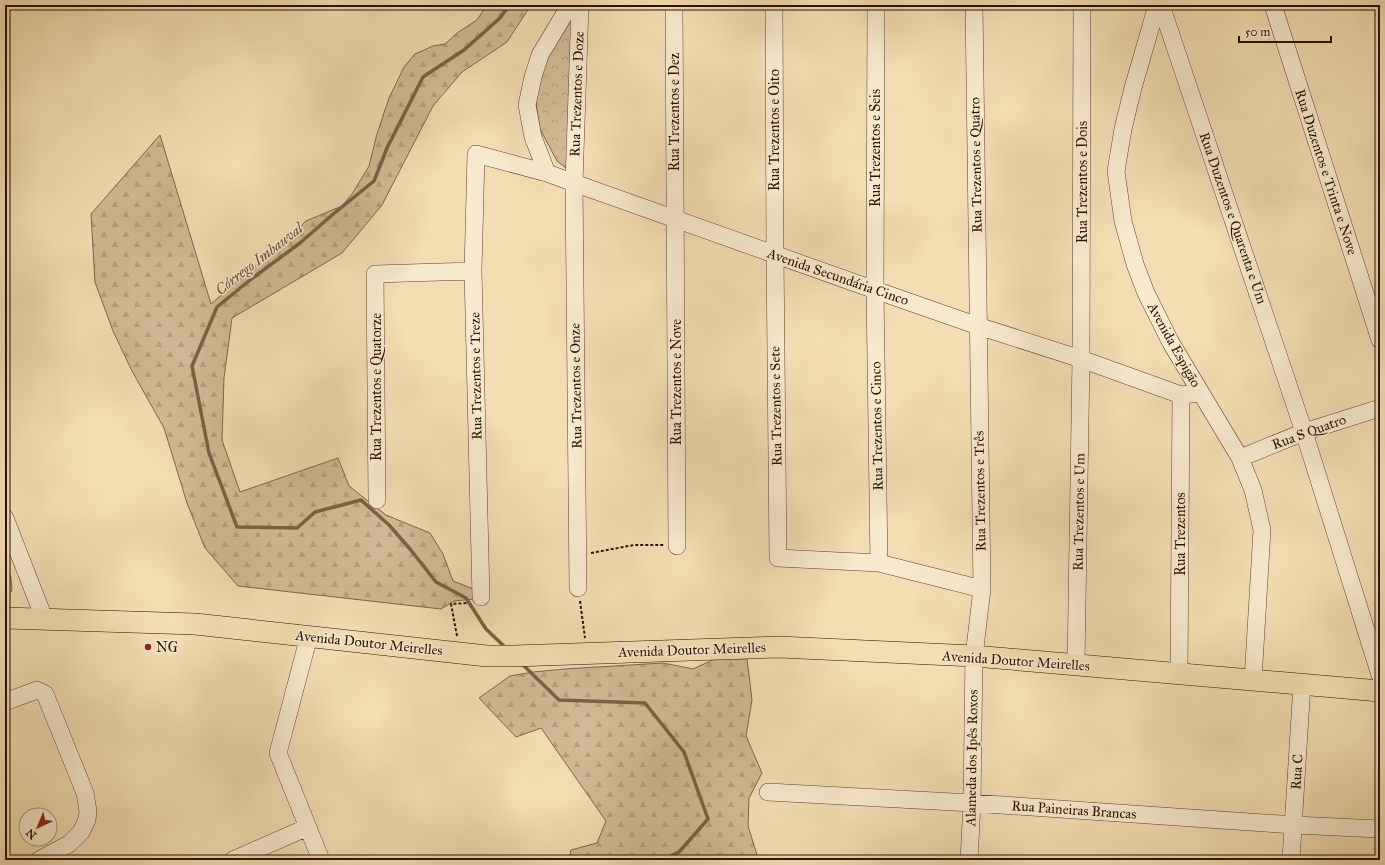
<svg xmlns="http://www.w3.org/2000/svg" width="1385" height="865" viewBox="0 0 1385 865" font-family="'IM FELL Great Primer',serif">
  <defs>
    <pattern id="forest-firs" width="22" height="20" patternUnits="userSpaceOnUse"><rect width="22" height="20" fill="#d1ba94"/><path d="M5 1l3.5 6h-7zM16 11l3.5 6h-7z" fill="#b49f7e"/></pattern>
    <pattern id="park-crowns" width="20" height="18" patternUnits="userSpaceOnUse"><rect width="20" height="18" fill="#d1ba94"/><path d="M2 6a3 3 0 1 1 6 0M12 15a3 3 0 1 1 6 0" fill="none" stroke="#b49f7e"/></pattern>
  </defs>
  <rect width="100%" height="100%" fill="#f3ddb2"/>
  <filter id="stains"><feTurbulence type="fractalNoise" baseFrequency=".005" numOctaves="4"/><feColorMatrix values="0 0 0 0 .2 0 0 0 0 .09 0 0 0 0 .02 0 0 0 .5 -.17"/></filter>
  <radialGradient id="worn" r=".72"><stop offset=".6" stop-color="#630" stop-opacity="0"/><stop offset="1" stop-color="#630" stop-opacity=".3"/></radialGradient>
  <path fill="url(#forest-firs)" stroke="#7e654a" d="M487 5H531L507 42 462 72 433 106 382 205 342 253 232 318 224 378 222 440 240 492 338 458 349 486 386 515 430 533 443 554 453 581 476 590 475 599 454 601 441 609 238 586 205 548 187 503 164 428 132 371 113 331 95 282 91 214 160 135 211 304 294 233 306 221 342 206 352 194 369 166 377 134 389 98 404 67 415 54 433 46 445 44 457 33 477 20Z
    M5 558 11 578 12 591 5 595Z
    M717 658 747 659 752 700 746 736 762 773 749 798 748 826 758 858 754 860H723L720 856 714 860H569L571 850 597 843 606 821 541 728 516 737 479 698 510 676 533 672 565 669 663 663 693 669Z"/>
  <path fill="url(#park-crowns)" stroke="#7e654a" d="M576 9 570 171 557 161 540 129 535 97 544 64Z"/>
  <g fill="none" stroke-linecap="round" stroke-linejoin="round">
    <path stroke="#7a6146" stroke-width="3.5" d="M507 649 486 629 466 598 436 582 410 549 389 525 361 500 315 512 297 528 237 527 209 453 192 366 217 307 250 280 300 243 332 215 374 181 387 148 423 77 464 50 500 18 509 5
      M521 663 559 700 645 703 684 752 708 819 679 852 662 860"/>
    <defs>
      <path id="minor" d="M674 5 677 546
        M774 5 775 254 778 558 879 563 982 589
        M876 5 875 290 879 563
        M1157 5 1133 88 1123 129 1116 171 1123 221 1135 264 1146 293 1171 343 1240 458 1253 490 1262 530 1253 680
        M1161 5 1304 432 1380 675
        M1273 5 1380 340
        M547 173 533 137 527 105 533 77 540 55 570 5
        M1240 458 1304 432 1380 408
        M377 500 375 274 473 271
        M5 518 44 618
        M578 588 574 183 580 5
        M481 597 473 271 476 154 547 173 574 183 875 290 978 326 1081 359 1181 395 1201 393
        M309 636 278 753 321 860
        M1076 665 1081 359 1082 5
        M1179 673 1181 395
        M5 702 37 690 45 694 85 793 88 811 87 820 81 832 69 844 39 860
        M768 792 972 803 1294 825 1380 829
        M233 860 308 827
        M969 860 972 803 974 656 982 589 974 5
        M1291 860 1302 684"/>
      <path id="major" d="M5 618 195 624 487 656H514L779 647 974 656 1380 691"/>
    </defs>
    <use href="#minor" stroke="#5c432c" stroke-width="18"/>
    <use href="#major" stroke="#2a1000" stroke-width="22"/>
    <path stroke="#2a1000" stroke-width="2" stroke-dasharray="3 2" stroke-linecap="butt" d="M591 553 634 545H664
      M580 601 585 638
      M457 636 451 604 468 603"/>
    <use href="#minor" stroke="#f7e9cd" stroke-width="17"/>
    <use href="#major" stroke="#f3ddb2" stroke-width="21"/>
  </g>
  <circle fill="#8f2418" stroke="#f7e9cd" stroke-width="1.5" cx="148" cy="647" r="4"/>
  <g text-anchor="middle" dominant-baseline="central" stroke-width="3" stroke-linejoin="round" paint-order="stroke">
    <g font-size="14" fill="#2a1000" stroke="#f7e9cd">
      <text transform="translate(577 94) rotate(-88)">Rua Trezentos e Doze</text>
      <text transform="translate(674 112) rotate(-90)">Rua Trezentos e Dez</text>
      <text transform="translate(774 130) rotate(-90)">Rua Trezentos e Oito</text>
      <text transform="translate(875 148) rotate(-90)">Rua Trezentos e Seis</text>
      <text transform="translate(976 165) rotate(-91)">Rua Trezentos e Quatro</text>
      <text transform="translate(1326 172) rotate(72)">Rua Duzentos e Trinta e Nove</text>
      <text transform="translate(1082 182) rotate(-90)">Rua Trezentos e Dois</text>
      <text transform="translate(1233 218) rotate(71)">Rua Duzentos e Quarenta e Um</text>
      <text transform="translate(838 277) rotate(19)">Avenida Secundária Cinco</text>
      <text transform="translate(1174 345) rotate(61)">Avenida Espigão</text>
      <text transform="translate(476 376) rotate(-91)">Rua Trezentos e Treze</text>
      <text transform="translate(676 382) rotate(-90)">Rua Trezentos e Nove</text>
      <text transform="translate(576 386) rotate(-91)">Rua Trezentos e Onze</text>
      <text transform="translate(376 387) rotate(-90)">Rua Trezentos e Quatorze</text>
      <text transform="translate(776 406) rotate(-91)">Rua Trezentos e Sete</text>
      <text transform="translate(877 426) rotate(-91)">Rua Trezentos e Cinco</text>
      <text transform="translate(1309 432) rotate(-20)">Rua S Quatro</text>
      <text transform="translate(980 491) rotate(-91)">Rua Trezentos e Três</text>
      <text transform="translate(1079 512) rotate(-89)">Rua Trezentos e Um</text>
      <text transform="translate(1180 534) rotate(-90)">Rua Trezentos</text>
      <text transform="translate(369 643) rotate(6)">Avenida Doutor Meirelles</text>
      <text transform="translate(692 650) rotate(-2)">Avenida Doutor Meirelles</text>
      <text transform="translate(1016 661) rotate(4)">Avenida Doutor Meirelles</text>
      <text transform="translate(972 758) rotate(-89)">Alameda dos Ipês Roxos</text>
      <text transform="translate(1297 772) rotate(-86)">Rua C</text>
      <text transform="translate(1074 810) rotate(4)">Rua Paineiras Brancas</text>
    </g>
    <g font-size="14" fill="#2a1000" stroke="#f7e9cd" text-anchor="start">
      <text x="156" y="647">NG</text>
    </g>
    <g font-size="15" font-style="italic" fill="#664d35" stroke="#f7e9cd">
      <text transform="translate(259 259) rotate(-38)">Córrego Imbauval</text>
    </g>
  </g>
  <rect width="1385" height="865" fill="none" stroke="#f3ddb2" stroke-width="20"/>
  <rect x="6" y="6" width="1373" height="853" fill="none" stroke="#2a1000" stroke-width="2"/>
  <rect x="10" y="10" width="1365" height="845" fill="none" stroke="#2a1000"/>
  <g transform="translate(38 827) rotate(224)"><circle r="19" fill="#f7e9cd" stroke="#a5927b"/>
  <path d="M0-3L7 15L0 10L-7 15Z" fill="#8f2418"/>
  <text y="-6" font-size="11" font-weight="bold" text-anchor="middle" fill="#2a1000">N</text>
  </g>
  <path d="M1239 36v6h92v-6" fill="none" stroke="#2a1000" stroke-width="2"/>
  <text x="1245" y="36" font-size="12" fill="#2a1000" stroke="#f7e9cd" stroke-width="3" paint-order="stroke">50 m</text>
  <rect width="100%" height="100%" filter="url(#stains)"/>
  <rect width="100%" height="100%" fill="url(#worn)"/>
</svg>
